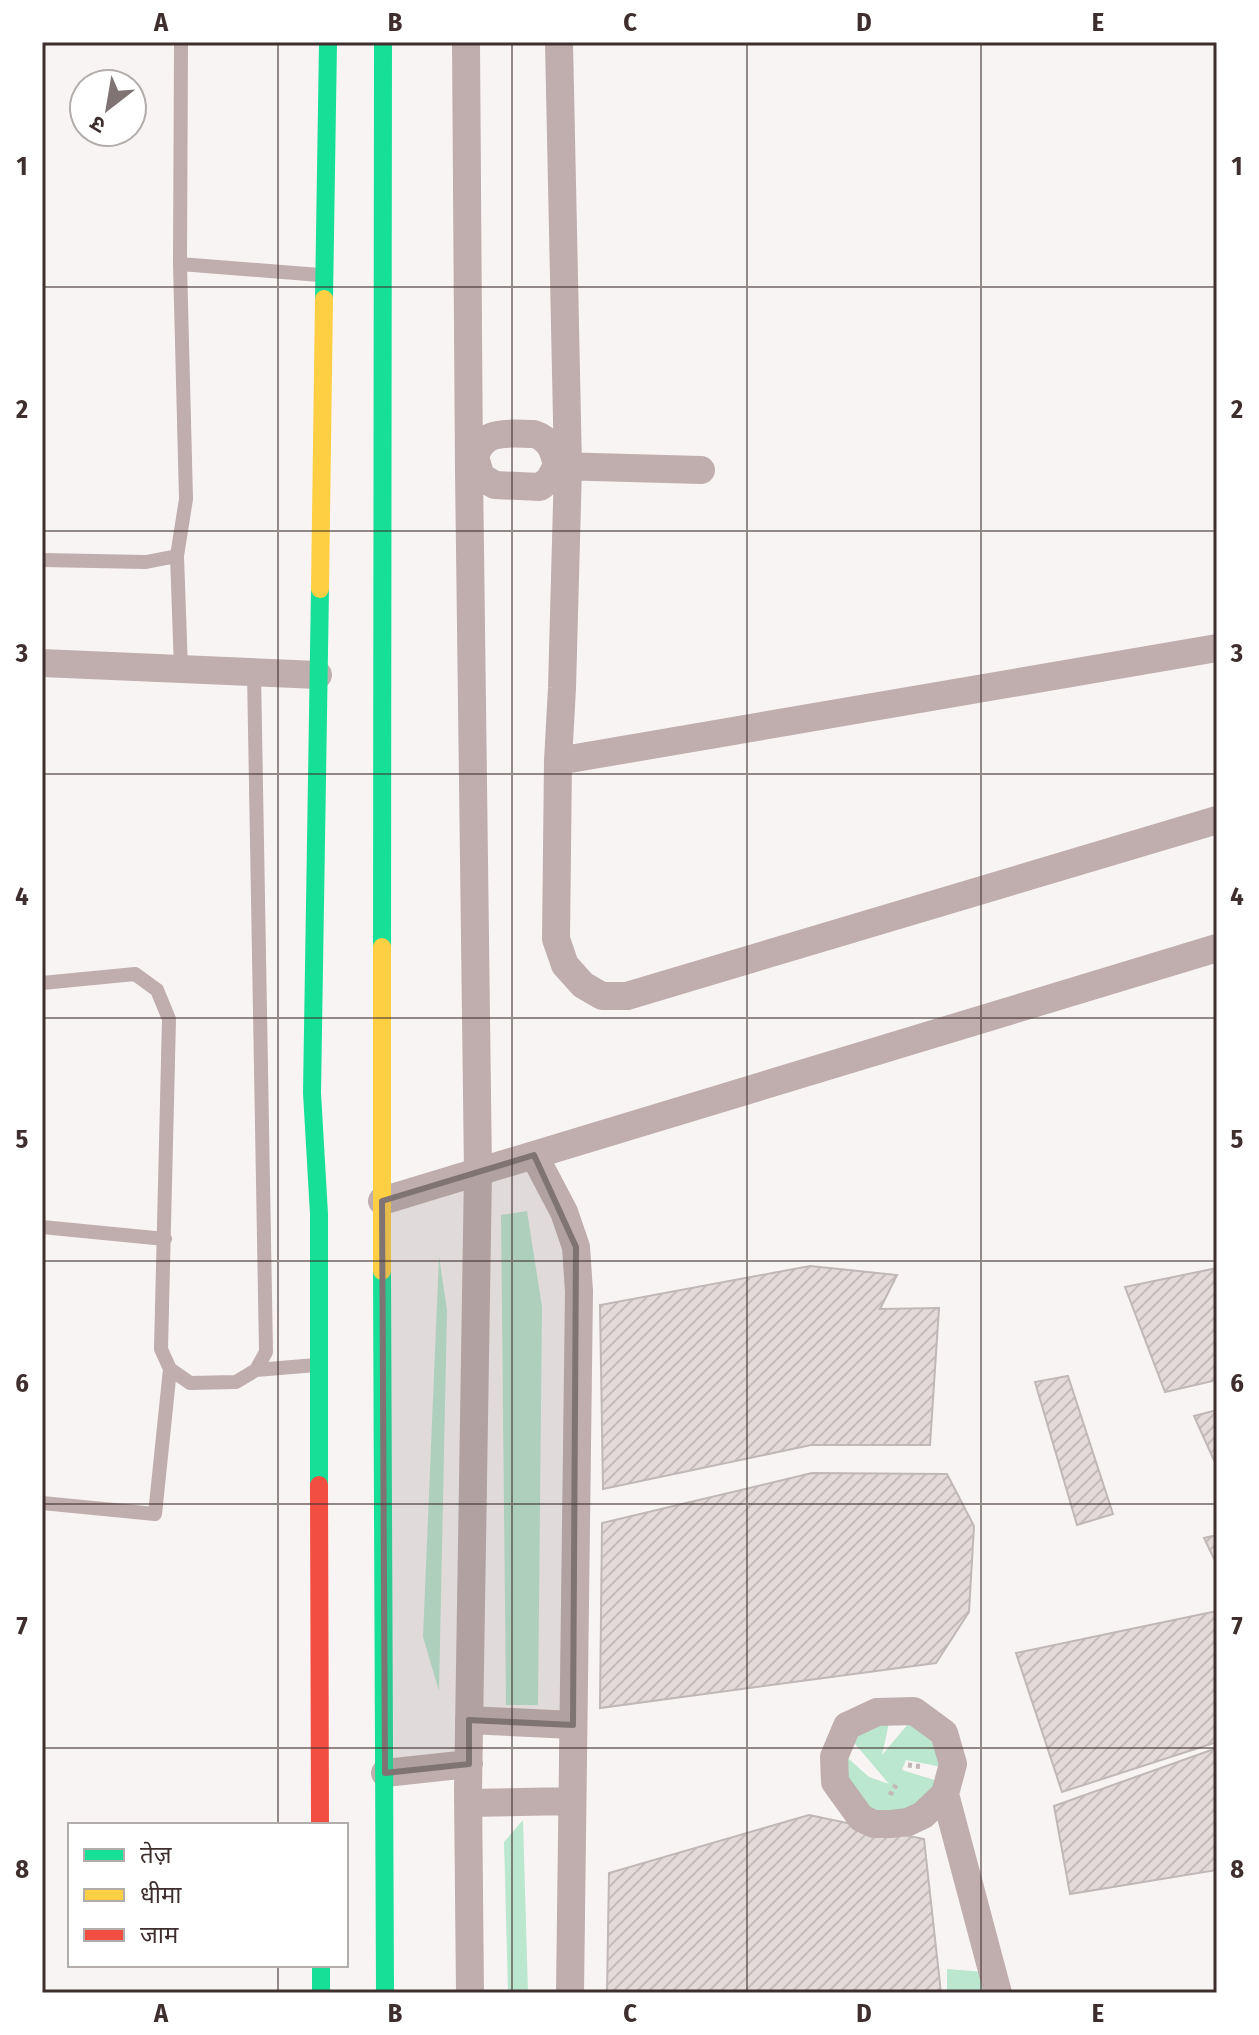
<svg xmlns="http://www.w3.org/2000/svg" width="1259" height="2035" viewBox="0 0 1259 2035" font-family="'Fira Sans Condensed','Noto Sans Devanagari',sans-serif">
  <defs>
    <pattern id="building-hatch" width="6" height="6" patternUnits="userSpaceOnUse" patternTransform="scale(2)"><rect width="6" height="6" fill="#e4dad9"/><path d="M-1 1l2-2M0 6l6-6M5 7l2-2" fill="none" stroke="#c5bbbb"/></pattern>
  </defs>
  <rect width="100%" height="100%" fill="#f9f4f4"/>
  <path fill="#bae7cd" d="M527 1211 542 1307 538 1705H506L501 1215Z
    M439 1256 447 1310 439 1691 423 1637Z
    M891 1714 882 1755 913 1718 940 1735 947 1768 906 1760 902 1770 941 1782 928 1807 868 1817 840 1780V1751L869 1777 889 1784 851 1739Z
    M523 1820 528 1993H508L504 1842Z
    M947 1969 985 1972 989 1993H947Z"/>
  <path fill="url(#building-hatch)" stroke="#c0b7b7" stroke-width="2" d="M810 1266 897 1275 880 1309 939 1308 930 1445H811L603 1489 600 1305Z
    M1217 1268V1380L1165 1392 1125 1287Z
    M1068 1376 1113 1514 1077 1525 1035 1382Z
    M1217 1410V1467L1194 1416Z
    M812 1473 947 1474 974 1526 969 1612 936 1663 600 1708 602 1523Z
    M1217 1535V1565L1204 1538Z
    M1217 1611V1742L1062 1792 1016 1653Z
    M1217 1748V1870L1070 1894 1054 1806Z
    M809 1815 924 1839 941 1993H607L609 1873Z"/>
  <g fill="none" stroke-linecap="round" stroke-linejoin="round">
    <path stroke="#c3b6b6" stroke-width="5" stroke-dasharray="4 4" stroke-linecap="butt" d="M908 1765 923 1767
      M890 1795 896 1785"/>
    <path stroke="#c0adad" stroke-width="14" d="M180 264 320 275
      M177 556 181 669
      M42 560 146 562 177 556 186 499 180 264 181 42
      M42 983 135 974 157 990 169 1019 161 1349 170 1369 190 1383 236 1382 256 1370 266 1352 254 672
      M42 1227 165 1239
      M256 1370 316 1365
      M42 1503 155 1514 170 1369"/>
    <path stroke="#c0adad" stroke-width="28" d="M466 42 469 471 478 1172 468 1791 470 1993
      M559 42 568 467 562 688 558 761 556 939 565 965 583 985 602 996H627L1217 820
      M534 434C550 439 554 451 557 466L549 480 540 487 495 485 481 477 475 457C483 428 510 434 534 434Z
      M557 466 701 470
      M42 663 318 675
      M558 761 1217 648
      M534 1155 564 1212 576 1247 579 1291 570 1993
      M382 1201 1217 948
      M469 1720 573 1725
      M385 1773 469 1764
      M945 1794 923 1815 908 1822 891 1824H874L861 1818 835 1782 834 1757 847 1726 877 1712 914 1711 944 1733 953 1764 945 1794 998 1993
      M468 1803 572 1801"/>
    <path stroke="#16e098" stroke-width="18" d="M324 299 328 42
      M382 947 383 42
      M382 1271 385 1993
      M319 1485V1214L312 1093 320 589
      M321 1965V1993"/>
    <path stroke="#ffcf43" stroke-width="18" d="M320 589 324 299
      M382 947V1271"/>
    <path stroke="#f24e42" stroke-width="18" d="M319 1485 320 1825"/>
  </g>
  <path fill="#7f7473" fill-opacity="0.2" stroke="#7f7473" stroke-width="6" stroke-linejoin="round" d="M534 1155 576 1247 573 1725 469 1720V1764L385 1773 382 1201Z"/>
  <path fill="none" stroke="#3e2f2e" stroke-width="2" stroke-opacity="0.55" d="M278 42V1825M512 42V1993M747 42V1993M981 42V1993M42 287H1217M42 531H1217M42 774H1217M42 1018H1217M42 1261H1217M42 1504H1217M42 1748H1217M278 1965V1993"/>
  <rect width="1259" height="2035" fill="none" stroke="#ffffff" stroke-width="88"/>
  <rect x="68" y="1823" width="280" height="144" fill="#ffffff" stroke="#b2acab" stroke-width="2"/>
  <rect x="84" y="1849" width="40" height="12" fill="#16e098" stroke="#b2acab" stroke-width="2"/>
  <text x="140" y="1863" font-size="24" fill="#3e2f2e">तेज़</text>
  <rect x="84" y="1889" width="40" height="12" fill="#ffcf43" stroke="#b2acab" stroke-width="2"/>
  <text x="140" y="1903" font-size="24" fill="#3e2f2e">धीमा</text>
  <rect x="84" y="1929" width="40" height="12" fill="#f24e42" stroke="#b2acab" stroke-width="2"/>
  <text x="140" y="1943" font-size="24" fill="#3e2f2e">जाम</text>
  <g transform="translate(108 108) rotate(211)"><circle r="38" fill="#ffffff" stroke="#b2acab" stroke-width="2"/>
  <path d="M0-6L14 30L0 20L-14 30Z" fill="#7f7473"/>
  <text y="-12" font-size="22" font-weight="bold" text-anchor="middle" fill="#3e2f2e">उ</text>
  </g>
  <rect x="44" y="44" width="1171" height="1947" fill="none" stroke="#3e2f2e" stroke-width="3"/>
  <g font-size="26" text-anchor="middle" font-weight="bold" fill="#3e2f2e">
    <text x="161" y="31">A</text>
    <text x="395" y="31">B</text>
    <text x="630" y="31">C</text>
    <text x="864" y="31">D</text>
    <text x="1098" y="31">E</text>
    <text x="22" y="175">1</text>
    <text x="1237" y="175">1</text>
    <text x="22" y="418">2</text>
    <text x="1237" y="418">2</text>
    <text x="22" y="662">3</text>
    <text x="1237" y="662">3</text>
    <text x="22" y="905">4</text>
    <text x="1237" y="905">4</text>
    <text x="22" y="1148">5</text>
    <text x="1237" y="1148">5</text>
    <text x="22" y="1392">6</text>
    <text x="1237" y="1392">6</text>
    <text x="22" y="1635">7</text>
    <text x="1237" y="1635">7</text>
    <text x="22" y="1878">8</text>
    <text x="1237" y="1878">8</text>
    <text x="161" y="2022">A</text>
    <text x="395" y="2022">B</text>
    <text x="630" y="2022">C</text>
    <text x="864" y="2022">D</text>
    <text x="1098" y="2022">E</text>
  </g>
</svg>
